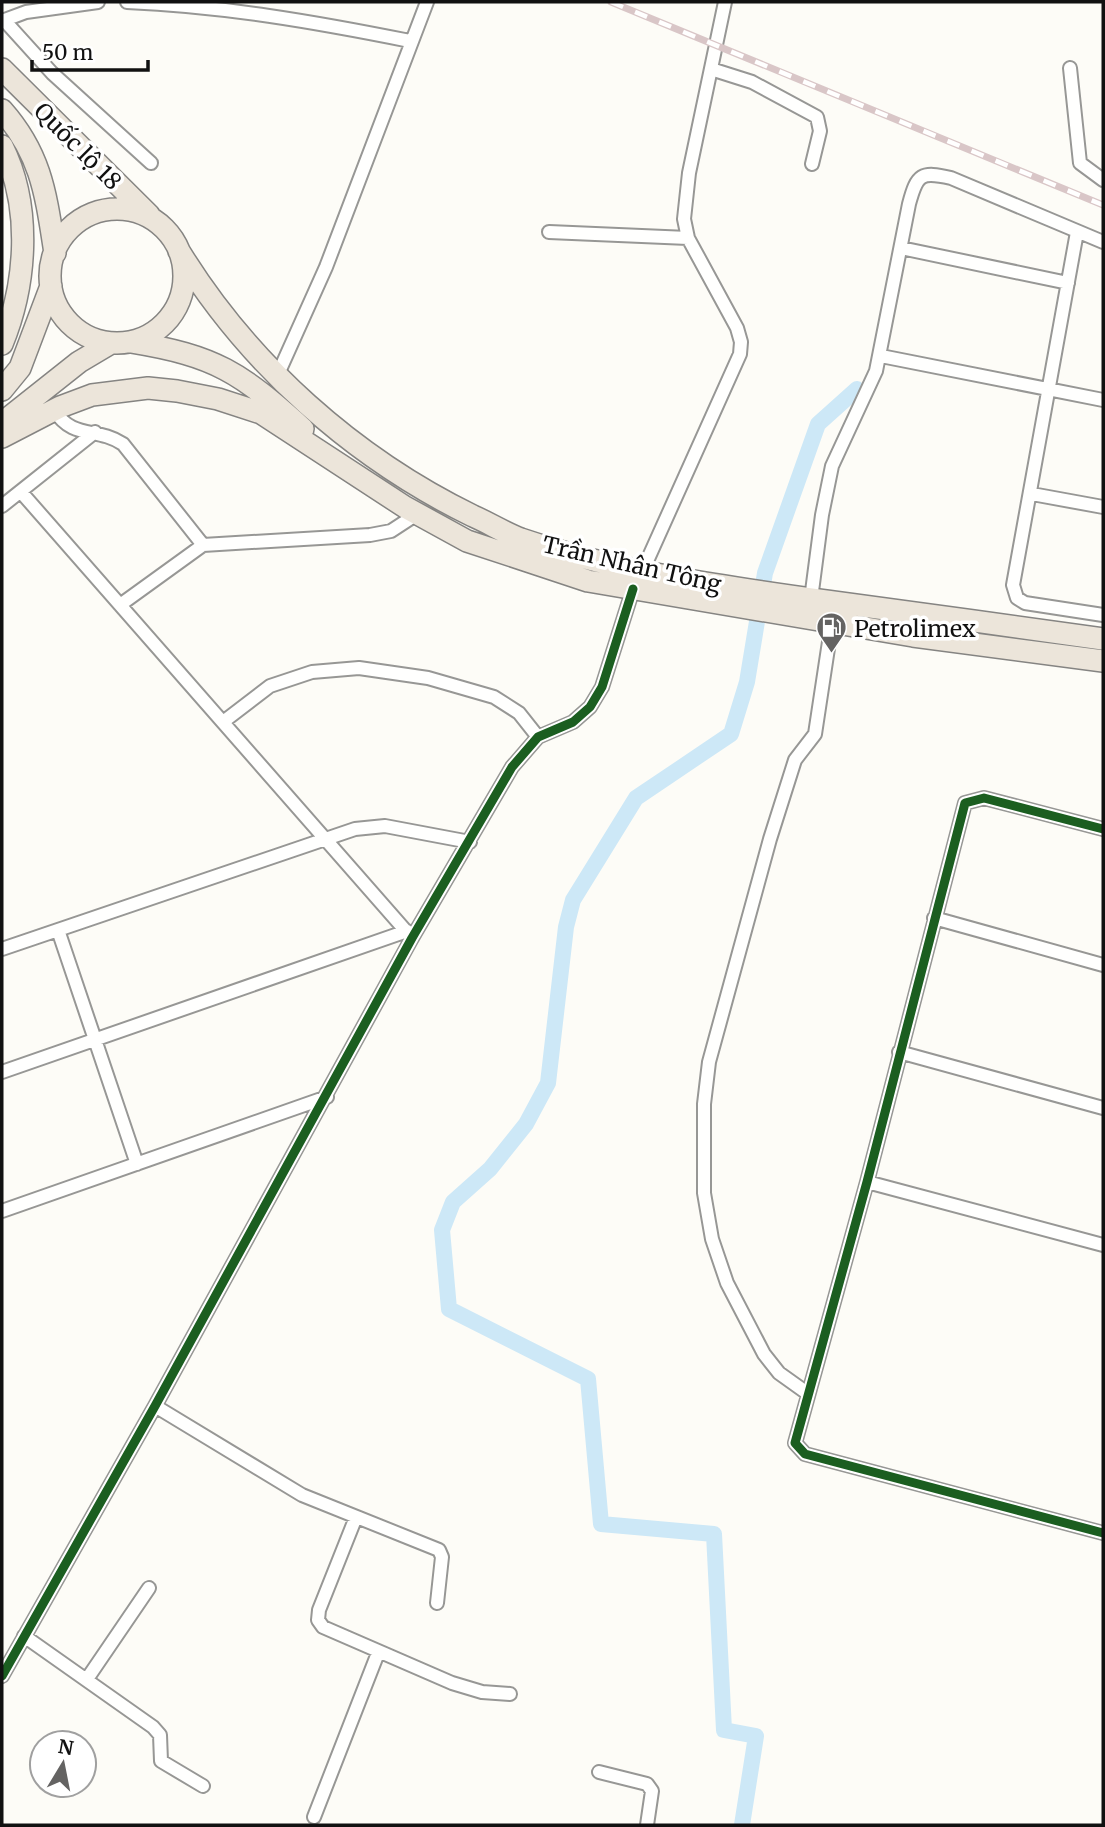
<svg xmlns="http://www.w3.org/2000/svg" width="1105" height="1827" viewBox="0 0 1105 1827" font-family="Merriweather,serif">
  <rect width="100%" height="100%" fill="#fdfcf7"/>
  <g fill="none" stroke-linecap="round" stroke-linejoin="round">
    <path stroke="#cde8f7" stroke-width="16" d="M742 1825 756 1736 724 1730 714 1534 601 1524 588 1379 449 1309 442 1230 453 1202 490 1169 526 1124 548 1083 566 927 573 900 636 798 731 734 747 682 765 573 818 424 857 389"/>
    <defs>
      <path id="minor" d="M127 2C223 6 315 22 410 41
        M4 20 52 73 151 163
        M2 21 26 12 98 2
        M1070 68 1080 163 1103 180
        M711 69 752 82 817 117 820 131 812 164
        M549 232 688 238
        M1077 232 1013 585 1017 598 1025 603 1103 615
        M901 248 1068 283
        M881 356 1103 400
        M278 374 326 267 427 2
        M54 410C74 441 96 426 123 444L203 545
        M21 492 412 938
        M1032 494 1103 507
        M2 506 95 432
        M643 570 740 354 741 342 737 328 688 238 684 219 689 173 725 2
        M811 599 822 515 832 466 876 371 909 204C917 174 921 171 951 178L1103 242
        M120 605 203 545 370 535 391 531 417 514
        M223 722 270 686 312 672 359 668 428 678 494 697 519 713 538 737
        M1103 829 984 798 965 803 867 1182 795 1443 805 1454 1103 1533
        M934 918 1103 965
        M58 930 137 1164
        M2 949 355 829 385 826 470 842
        M899 1052 1103 1108
        M2 1072 407 931
        M867 1182 1103 1245
        M2 1211 327 1097
        M807 1393 779 1373 764 1354 727 1283 712 1239 704 1193V1104L709 1062 770 839 795 760 815 734 832 622
        M155 1406 302 1495 439 1550 442 1557 437 1603
        M356 1517 319 1610 318 1620 323 1627 452 1683 482 1692 510 1694
        M24 1636 153 1727 160 1735 161 1761 203 1786
        M2 1676 155 1406 412 938 512 767 538 737 573 722 590 707 602 687 633 589
        M87 1679 149 1588
        M599 1772 647 1784 652 1791 647 1825
        M314 1817 378 1653"/>
      <path id="trunk" d="M2 69 149 215
        M2 110C42 155 46 196 55 253
        M2 146C32 206 27 283 2 344
        M50 276a67 67 0 1 1 134 0a67 67 0 1 1-134 0Z
        M179 251C249 365 354 458 473 516 489 523 505 533 521 539 619 572 724 587 826 601 918 613 1011 626 1103 639
        M131 342C216 356 240 372 303 429
        M2 390 20 368 51 286
        M2 423 79 362 111 343
        M2 437 60 407 92 395 148 388 177 391 218 399 261 413 405 507 467 541 588 581 913 636 1103 661"/>
    </defs>
    <use href="#minor" stroke="#979795" stroke-width="16"/>
    <use href="#trunk" stroke="#858482" stroke-width="24"/>
    <use href="#minor" stroke="#fffffe" stroke-width="12"/>
    <use href="#trunk" stroke="#ece5da" stroke-width="21"/>
    <defs>
      <path id="rail" d="M611 2 1103 205"/>
    </defs>
    <use href="#rail" stroke="#d9c6c7" stroke-width="7"/>
    <use href="#rail" stroke="#fff" stroke-width="4.5" stroke-dasharray="13" stroke-linecap="butt"/>
    <defs>
      <path id="cycleway" d="M1103 829 984 798 965 803 867 1182 795 1443 805 1454 1103 1533
        M2 1676 155 1406 412 938 512 767 538 737 573 722 590 707 602 687 633 589"/>
    </defs>
    <use href="#cycleway" stroke="#fff" stroke-width="13"/>
    <use href="#cycleway" stroke="#1b5e20" stroke-width="9"/>
  </g>
  <defs>
    <symbol id="fuel-pin" viewBox="-11 -11 22 30"><path d="M0 17L-7.5 6A9.5 9.5 0 1 1 7.5 6Z" fill="#646362" stroke="#fff"/><path d="M-5.5-6h7V0h2V4h1.3V-2.5L3-4.5l.8-.8L6-3V5H2.5V1h-1V6h-7ZM-4.2-4.7v3.2H.2V-4.7Z" fill="#fff"/></symbol>
  </defs>
  <g fill-rule="evenodd">
    <use href="#fuel-pin" x="814" y="610" width="35" height="47"/>
  </g>
  <g text-anchor="middle" dominant-baseline="central" stroke-width="7" stroke-linejoin="round" paint-order="stroke">
    <g font-size="23" fill="#111" stroke="#fff">
      <text transform="translate(78 146) rotate(45)">Quốc lộ 18</text>
      <text transform="translate(632 564) rotate(13)">Trần Nhân Tông</text>
    </g>
    <g font-size="23" fill="#111" stroke="#fff" text-anchor="start">
      <text x="854" y="628">Petrolimex</text>
    </g>
  </g>
  <rect width="1105" height="1827" fill="none" stroke="#111111" stroke-width="7"/>
  <g transform="translate(63 1764) rotate(10)"><circle r="33" fill="#ffffff" stroke="#a0a0a0" stroke-width="2"/>
  <path d="M0-5L12 26L0 18L-12 26Z" fill="#646362"/>
  <text y="-10" font-size="19" font-weight="bold" text-anchor="middle" fill="#111111">N</text>
  </g>
  <path d="M32 60v10h116v-10" fill="none" stroke="#111111" stroke-width="3.5"/>
  <text x="42" y="60" font-size="21" fill="#111111" stroke="#ffffff" stroke-width="5" paint-order="stroke">50 m</text>
</svg>
